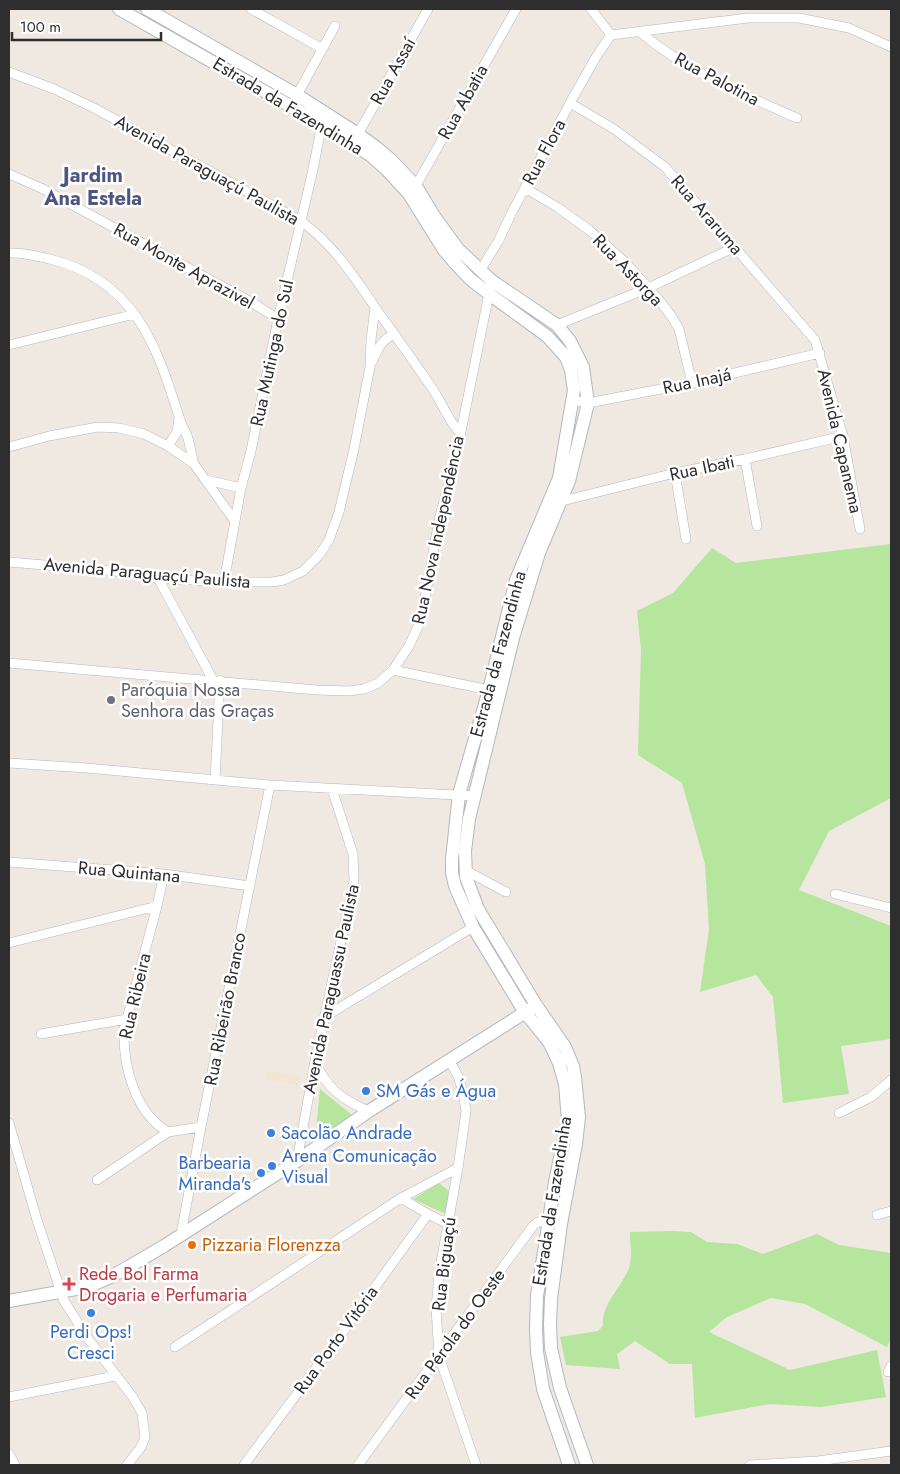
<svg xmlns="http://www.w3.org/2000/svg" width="900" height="1474" viewBox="0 0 900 1474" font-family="Jost,sans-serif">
  <rect width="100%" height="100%" fill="#efe9e1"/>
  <path fill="#f0e6d1" d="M267 1071 299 1077 298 1085 265 1079Z"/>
  <path fill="#b6e59e" d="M891 544V798L829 831 799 890 891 926V1039L841 1046 849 1094 783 1103 773 997 756 975 700 992 709 929 705 864 682 783 638 755 641 650 637 611 673 593 712 548 736 563Z
    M320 1089 352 1115 315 1140Z
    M439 1183 450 1192 446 1214 413 1199Z
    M673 1231 691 1232 707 1242 737 1244 763 1254 817 1234 839 1245 891 1253V1338L887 1347 805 1304 771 1298 727 1317 709 1332 790 1370 877 1350 886 1397 821 1407 770 1404 695 1418 692 1364H670L635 1341 617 1354 620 1369 566 1365 560 1337 598 1331 603 1326C601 1305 621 1288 629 1268 633 1257 630 1244 630 1232Z"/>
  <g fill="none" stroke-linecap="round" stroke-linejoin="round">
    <defs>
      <path id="street" d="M251 9 321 48
        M591 9 611 35
        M640 32C686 71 742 94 797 118
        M611 35 748 18H799L849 28 891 47
        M9 72 54 89 94 108 301 221C336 247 355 278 379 313 397 338 415 363 432 388 442 403 448 420 460 433
        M297 95 335 26
        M570 103 614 129 665 167 815 340 843 436 860 529
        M358 134 428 9
        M9 174 41 188 251 302 278 319
        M525 188 557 207 589 230 626 263 659 300 672 317 679 329 692 383
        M414 189 516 9
        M9 253C23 252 37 256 50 259 134 280 156 343 179 417 181 424 185 431 188 438 190 447 192 456 194 464
        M480 271 499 240 511 214 570 103 596 57 611 35
        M557 325 648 288 735 247
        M9 345 135 314
        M372 362C379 348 380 341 394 334
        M573 400 588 403 692 383 820 353
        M168 446 177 432 179 419
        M9 447 49 436 98 427 119 428 144 434 168 446 194 464 234 520
        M745 459 757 526
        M675 473 686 539
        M206 480 241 488
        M562 501 675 473 745 459 843 436
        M9 562 115 571 158 578 224 582H272L284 580 303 571 320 554 329 540 339 512 354 449 370 367 371 340 375 307
        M158 578 213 680
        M224 582 241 488 251 451 278 319 312 174 322 124
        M9 663 317 690 349 691 364 689 378 683 393 670 409 646 421 620 439 520 456 456 490 289
        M393 670 489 690
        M9 763 87 768 270 785 475 796
        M215 780 220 680
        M9 862 164 874 250 886
        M465 870 506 892
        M164 874 157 906 124 1030C123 1066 135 1113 168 1132L201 1127
        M835 894 891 908
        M9 943 157 906
        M326 1016 473 927
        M41 1034 127 1019
        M449 1060 458 1076 463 1092 466 1111 458 1168 439 1274 436 1308 439 1356 476 1465
        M315 1062C327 1088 342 1100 369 1111
        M839 1113 871 1097 891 1080
        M9 1123 37 1220 64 1301 89 1340 132 1396 142 1413 145 1437 141 1447 127 1465
        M297 1161 315 1061 354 881 353 854 332 789
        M97 1180 168 1132
        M401 1198 428 1214 448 1224
        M877 1215 891 1211
        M181 1234 201 1127 270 785
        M175 1347 401 1198 458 1168
        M888 1372 891 1366
        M9 1397 115 1376
        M9 1454 15 1465
        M244 1465 331 1348 428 1214
        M358 1465 533 1226 538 1222H552
        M750 1465 818 1461 891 1451"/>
      <path id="secondary" d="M119 9 322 124 370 155 386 169 409 194 444 250 456 264 470 279 488 293 547 336 566 357 571 370 574 390 559 478 516 580 489 690 459 794 452 859V873L455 886 473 927 524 1011 549 1042 559 1063 565 1084 568 1120 555 1182 537 1296 536 1329 537 1352 543 1389 569 1465
        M147 9 297 95 358 134 377 148 390 159 416 186 434 216 458 249 492 281 557 325 570 341 583 367 588 403 569 481 539 553 513 638 469 819 465 851 466 877 478 909 536 1005 565 1047 573 1066 575 1077 579 1117 576 1144 561 1224 551 1299 550 1324 551 1348 560 1388 587 1465
        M9 1301 87 1287 111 1277 164 1246 297 1161 369 1111 532 1008"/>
    </defs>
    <use href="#street" stroke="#b4b7c1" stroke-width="10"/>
    <use href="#secondary" stroke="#b4b7c1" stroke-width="14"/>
    <use href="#street" stroke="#fff" stroke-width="9"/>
    <use href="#secondary" stroke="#fff" stroke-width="12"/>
  </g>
  <circle fill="#6b7280" stroke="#fff" stroke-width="2" cx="111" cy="700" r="5"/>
  <g fill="#3f7fe0" stroke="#fff" stroke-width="2">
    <circle cx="366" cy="1091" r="5"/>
    <circle cx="271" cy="1133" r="5"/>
    <circle cx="272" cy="1166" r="5"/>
    <circle cx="261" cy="1173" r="5"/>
    <circle cx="91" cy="1313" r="5"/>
  </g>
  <circle fill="#e8710a" stroke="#fff" stroke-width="2" cx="192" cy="1245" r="5"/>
  <path fill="#e0444e" stroke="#fff" stroke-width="2" d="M66.5 1276.5h5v5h5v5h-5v5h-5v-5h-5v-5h5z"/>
  <g text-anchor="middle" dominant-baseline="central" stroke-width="5" stroke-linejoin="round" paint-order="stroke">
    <g font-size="18" fill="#2e2e2e" stroke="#fff">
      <text transform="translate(393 71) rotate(-61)">Rua Assaí</text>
      <text transform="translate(717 79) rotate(28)">Rua Palotina</text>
      <text transform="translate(463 102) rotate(-61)">Rua Abatia</text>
      <text transform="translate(288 106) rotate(31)">Estrada da Fazendinha</text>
      <text transform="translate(544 152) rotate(-62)">Rua Flora</text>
      <text transform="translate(207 170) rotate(29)">Avenida Paraguaçú Paulista</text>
      <text transform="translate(707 215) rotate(49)">Rua Araruma</text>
      <text transform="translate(184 266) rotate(29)">Rua Monte Aprazivel</text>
      <text transform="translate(628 270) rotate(46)">Rua Astorga</text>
      <text transform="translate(272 353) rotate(-78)">Rua Mutinga do Sul</text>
      <text transform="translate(697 381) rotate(-12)">Rua Inajá</text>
      <text transform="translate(840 441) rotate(77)">Avenida Capanema</text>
      <text transform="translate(702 468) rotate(-12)">Rua Ibati</text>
      <text transform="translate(438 530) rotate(-78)">Rua Nova Independência</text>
      <text transform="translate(147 573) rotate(5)">Avenida Paraguaçú Paulista</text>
      <text transform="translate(498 654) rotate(-75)">Estrada da Fazendinha</text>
      <text transform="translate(129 872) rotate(5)">Rua Quintana</text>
      <text transform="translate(331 989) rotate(-78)">Avenida Paraguassu Paulista</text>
      <text transform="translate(135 996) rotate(-77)">Rua Ribeira</text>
      <text transform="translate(225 1009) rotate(-79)">Rua Ribeirão Branco</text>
      <text transform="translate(552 1201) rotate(-81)">Estrada da Fazendinha</text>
      <text transform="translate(444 1264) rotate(-83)">Rua Biguaçú</text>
      <text transform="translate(455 1334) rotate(-54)">Rua Pérola do Oeste</text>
      <text transform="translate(336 1340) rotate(-54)">Rua Porto Vitória</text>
    </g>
    <g font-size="18" fill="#5b616d" stroke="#fff" text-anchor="start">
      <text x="121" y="690">Paróquia Nossa<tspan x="121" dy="21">Senhora das Graças</tspan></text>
    </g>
    <g font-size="18" fill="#366cbe" stroke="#fff" text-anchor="start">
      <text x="376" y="1091">SM Gás e Água</text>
      <text x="281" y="1133">Sacolão Andrade</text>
      <text x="282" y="1156">Arena Comunicação<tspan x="282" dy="21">Visual</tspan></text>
      <text x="251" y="1163" text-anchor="end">Barbearia<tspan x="251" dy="21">Miranda's</tspan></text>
      <text x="91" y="1332" text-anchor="middle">Perdi Ops!<tspan x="91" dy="21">Cresci</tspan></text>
    </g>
    <g font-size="18" fill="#c56008" stroke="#fff" text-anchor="start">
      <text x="202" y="1245">Pizzaria Florenzza</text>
    </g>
    <g font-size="18" fill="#be3a42" stroke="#fff" text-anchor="start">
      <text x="79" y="1274">Rede Bol Farma<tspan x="79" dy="21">Drogaria e Perfumaria</tspan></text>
    </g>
    <g font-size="20" font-weight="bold" fill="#4d5680" stroke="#fff">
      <text x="93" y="175">Jardim<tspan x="93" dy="23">Ana Estela</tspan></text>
    </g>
  </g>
  <rect width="900" height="1474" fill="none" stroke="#2e2e2e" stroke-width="20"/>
  <path d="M12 32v8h149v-8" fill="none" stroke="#2e2e2e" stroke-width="2.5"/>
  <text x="20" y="32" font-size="15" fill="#2e2e2e" stroke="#ffffff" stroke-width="4" paint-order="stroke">100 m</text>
</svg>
